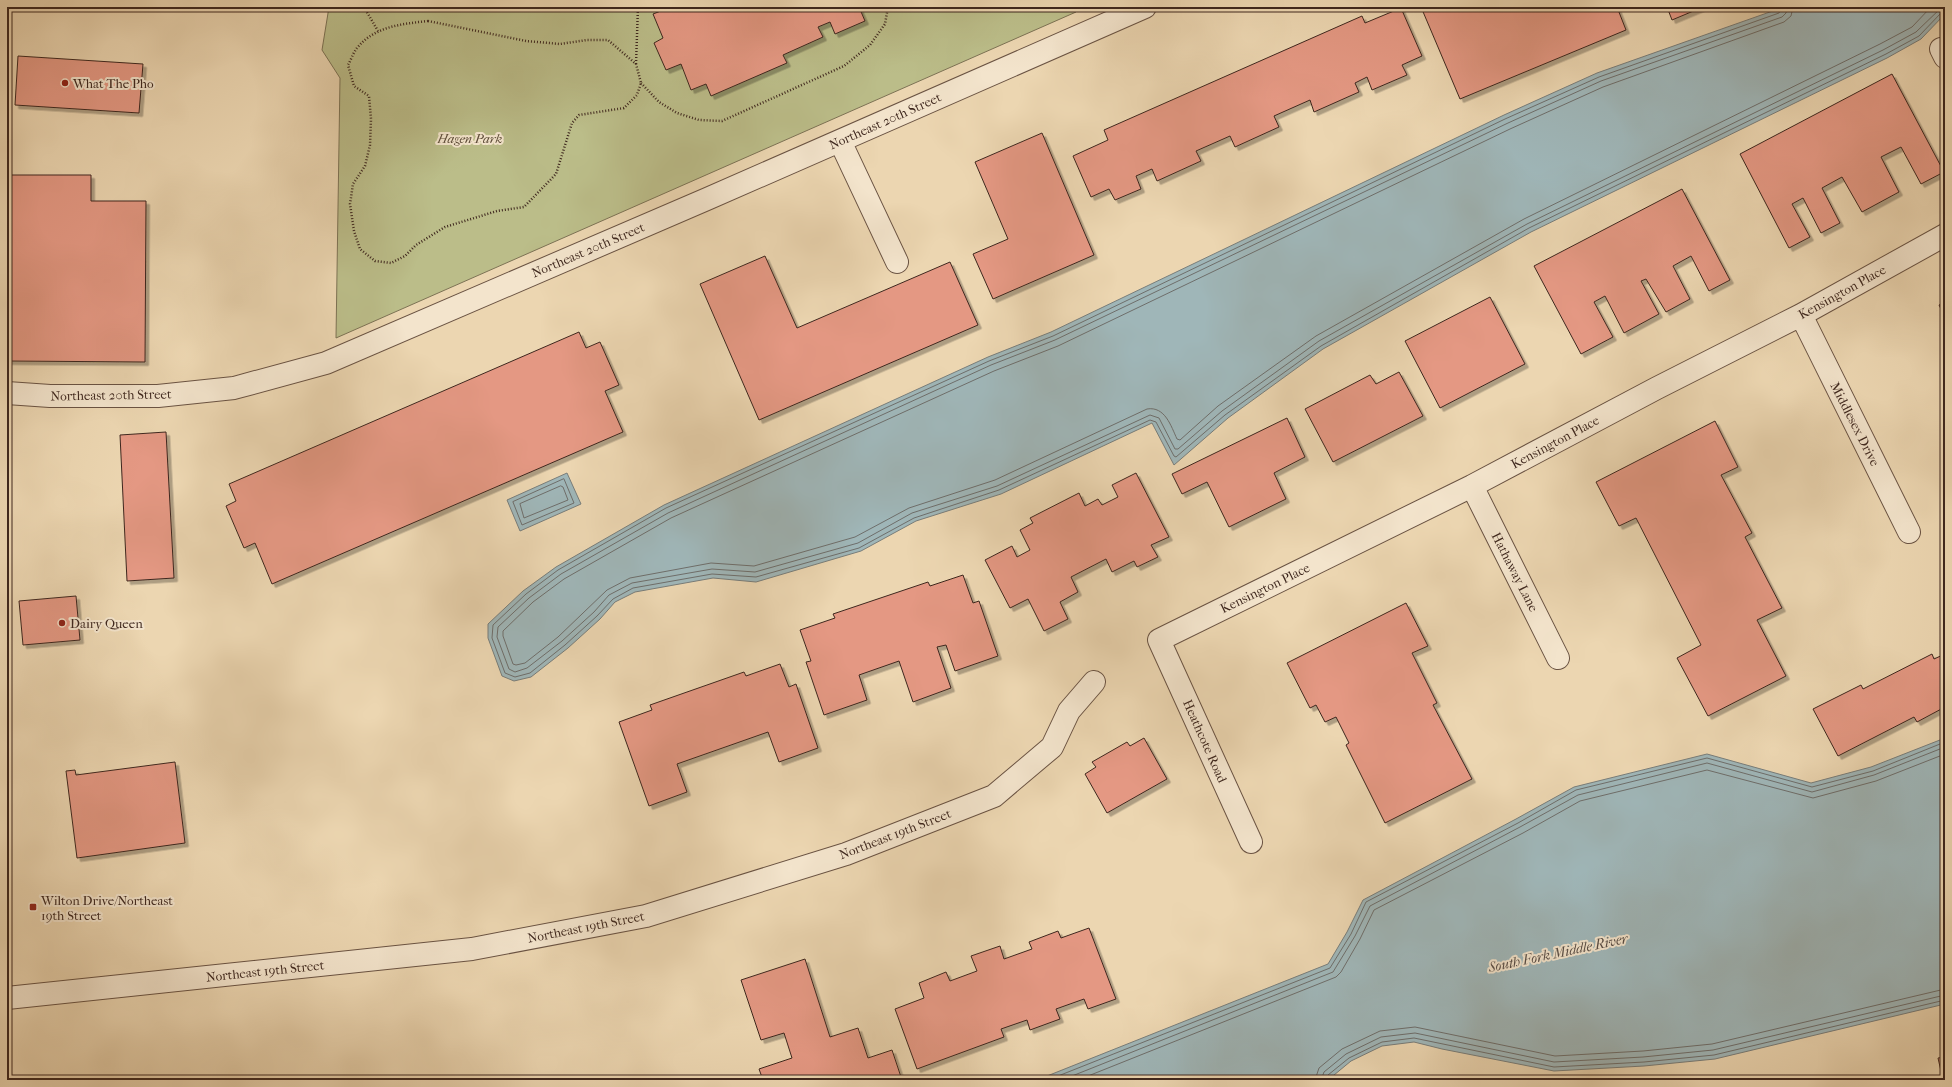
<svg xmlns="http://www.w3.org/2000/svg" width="1952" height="1087" viewBox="0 0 1952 1087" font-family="'IM FELL French Canon',serif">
  <defs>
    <filter id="shadow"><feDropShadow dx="3.5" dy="3.5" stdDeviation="0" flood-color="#0004"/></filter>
  </defs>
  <rect width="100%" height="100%" fill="#ecd6b1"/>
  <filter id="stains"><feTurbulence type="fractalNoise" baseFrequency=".005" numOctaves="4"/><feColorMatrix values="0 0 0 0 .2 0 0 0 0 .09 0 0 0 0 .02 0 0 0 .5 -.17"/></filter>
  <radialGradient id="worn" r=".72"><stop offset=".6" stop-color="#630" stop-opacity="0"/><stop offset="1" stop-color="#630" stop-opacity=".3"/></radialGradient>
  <path fill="#bbbd89" stroke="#7c7254" d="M329 7H1077L1076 12 336 338 340 78 322 50Z"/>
  <path fill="#9fb6b8" stroke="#787d7a" d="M1784 7H1945V14L1921 39 1887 58 1531 232 1323 349 1228 418 1174 465 1152 423 1001 494 916 521 861 551 756 582 713 578 635 592 615 602 600 619 568 648 531 677 514 681 502 676 488 638V624L523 591 556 567 664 505 988 357 1051 332 1504 115 1597 73Z
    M567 473 581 504 520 531 507 500Z
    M1945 738V1004L1715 1059 1644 1066 1554 1071 1442 1049 1414 1042 1382 1046 1351 1061 1328 1080H1037L1328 964 1347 932 1363 900 1516 819 1574 787 1707 754 1811 783 1871 767Z"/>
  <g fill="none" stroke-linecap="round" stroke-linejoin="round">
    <path stroke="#6e6e6b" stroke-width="1" d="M1782 7 1779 13 1599 77 1505 119 1053 336 989 361 666 508 558 570 526 594 493 625 492 638 505 673 515 677 530 673 565 645 597 616 613 599 633 588 712 574 756 577 859 548 914 518 999 490 1150 420 1156 422 1174 456 1176 457 1225 415 1321 346 1529 228 1886 54 1919 36 1941 13 1945 12
      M1787 7 1786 13 1782 17 1601 81 1508 123 1055 340 991 365 668 513 561 574 529 598 498 627 497 637 509 669 515 672 527 668 562 641 594 612 609 595 632 583 712 569 755 572 858 543 912 513 997 486 1150 415 1159 418 1175 449H1178L1222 411 1319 341 1527 224 1883 50 1916 32 1942 7
      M1793 7 1791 16 1784 22 1603 87 1510 129 1058 346 994 371 671 518 564 579 533 602 503 631V636L513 664 516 665 525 663 558 637 607 590 630 578 711 563 754 566 855 537 909 508 995 480 1147 409C1165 406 1171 426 1177 439L1180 440 1218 406 1316 336 1524 219 1880 44 1912 27 1931 7
      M564 479 574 503 522 525 513 502Z
      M561 486 563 487 568 500 524 518 520 504Z
      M1048 1080 1330 968 1351 934 1366 902 1518 823 1576 790 1707 758 1812 787 1873 771 1945 742
      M1062 1080 1333 972 1355 936 1370 906 1520 827 1578 795 1707 763 1812 792 1874 775 1945 747
      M1078 1080 1336 977 1341 972 1360 939 1374 910 1523 833 1580 801 1707 770 1813 798 1876 781 1945 754
      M1315 1080 1319 1068 1342 1049 1380 1031 1415 1027 1555 1056 1643 1051 1712 1044 1945 989
      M1321 1080 1324 1072 1346 1054 1381 1037 1415 1033 1554 1062 1643 1057 1713 1050 1945 995
      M1326 1080 1328 1075 1349 1058 1382 1042 1414 1038 1554 1067 1644 1062 1714 1055 1945 1000"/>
  </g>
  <path fill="#e49883" stroke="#3e271e" filter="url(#shadow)" d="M665 7H859L865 21 835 34 830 22 818 27 823 37 783 55 787 63 711 96 706 84 691 90 681 64 666 70 654 43 663 38 653 14 666 9Z
    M1421 7H1481L1483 11 1492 7H1617L1626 30 1460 99Z
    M1667 7H1703L1672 20Z
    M1401 8 1422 56 1402 65 1407 75 1372 90 1367 77 1355 83 1359 92 1314 112 1310 100 1274 116 1279 127 1235 147 1230 136 1196 151 1201 161 1157 181 1152 169 1136 176 1141 189 1115 200 1109 189 1091 197 1073 156 1108 140 1104 130 1362 16 1365 23Z
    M18 56 143 64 139 113 15 105Z
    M1892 74 1944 172 1921 184 1901 147 1881 157 1899 192 1862 212 1842 177 1822 188 1840 223 1821 233 1803 198 1792 204 1810 237 1789 248 1740 154Z
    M1042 133 1094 255 993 299 973 254 1008 239 975 162Z
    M10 175H91V201H146L145 362 8 361Z
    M1682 189 1730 280 1709 291 1691 256 1673 266 1690 299 1666 312 1646 279 1641 281 1659 314 1624 333 1605 296 1594 302 1613 337 1581 354 1534 266Z
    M765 256 797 328 950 262 978 325 759 420 700 284Z
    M1490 297 1525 364 1440 408 1405 341Z
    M1945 302V317L1939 305Z
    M579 332 586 348 600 342 619 385 605 391 623 432 272 584 255 543 244 548 226 506 236 501 229 484Z
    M1399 372 1423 416 1333 462 1305 409 1370 375 1376 384Z
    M1287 418 1305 457 1274 473 1286 499 1229 527 1207 482 1182 494 1172 474Z
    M1715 421 1738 467 1721 475 1752 533 1745 537 1782 608 1757 620 1786 676 1708 716 1677 658 1701 645 1636 518 1619 526 1596 482Z
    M166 432 174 578 127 581 120 435Z
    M1136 473 1169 537 1151 545 1158 557 1137 567 1134 561 1112 572 1106 559 1071 577 1078 592 1060 602 1068 619 1044 631 1028 599 1010 608 985 560 1012 546 1017 557 1030 550 1020 530 1033 523 1030 518 1079 493 1085 506 1098 499 1102 505 1118 497 1112 485Z
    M963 575 973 603 979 601 998 656 955 671 946 645 937 647 951 688 913 702 899 661 859 675 867 700 824 715 806 662 811 661 800 630 835 618 833 614 928 582 930 586Z
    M76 596 80 640 23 645 19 601Z
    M1406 603 1428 646 1412 653 1437 703 1433 705 1472 779 1385 823 1346 745 1349 743 1336 717 1325 722 1316 705 1310 708 1287 663Z
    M1932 654 1934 659 1945 654V707L1917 722 1914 717 1838 756 1813 709 1861 685 1863 689Z
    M780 664 789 687 796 684 818 748 779 762 768 732 677 764 687 792 649 806 619 722 652 710 650 705 744 672 746 676Z
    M1144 738 1167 779 1107 813 1085 774 1096 767 1092 762 1127 742 1130 746Z
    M175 762 185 843 77 858 66 771 75 770 76 775Z
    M1089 928 1116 999 1088 1009 1084 999 1056 1009 1060 1019 1030 1030 1027 1020 1001 1029 1004 1037 917 1069 895 1009 924 998 919 983 946 972 950 981 977 971 971 956 1000 946 1004 959 1032 949 1029 942 1058 931 1061 938Z
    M805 959 830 1037 858 1028 868 1058 892 1050 902 1080H763L759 1069 792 1058 784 1033 761 1040 741 980Z
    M1945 1057V1080H1943L1938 1058Z
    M1812 1076 1813 1080H1792Z"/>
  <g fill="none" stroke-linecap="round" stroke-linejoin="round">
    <defs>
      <path id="minor" d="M1941 49 1945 57
        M840 141 897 262
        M1801 315 1909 532
        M7 393 50 396H158L234 388 326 363 707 199 1145 7
        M1472 486 1558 658
        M1251 842 1159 640 1472 486 1657 388 1801 315 1945 235
        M7 998 472 949 646 916 846 854 994 796 1052 747 1069 711 1094 682"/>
    </defs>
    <use href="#minor" stroke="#6a5343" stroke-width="24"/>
    <path stroke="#3e271e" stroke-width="2.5" stroke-dasharray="1 2" stroke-linecap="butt" d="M364 7 378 31
      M428 21 526 41 560 44 587 40H608L636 64 641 83 637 95 624 108 579 115 572 123 556 174 524 207 497 211 445 227 416 245 405 256 391 263 375 261 360 249 354 231 350 204 353 184 365 166 370 145 371 119 369 96 354 86 348 65C351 60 353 53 357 48 375 26 402 24 428 21Z
      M636 64 638 7
      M641 83 659 102 677 113 699 120 722 121 844 66 870 45 885 24 888 7"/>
    <use href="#minor" stroke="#f3e4cc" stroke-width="22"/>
  </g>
  <g fill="#8f2418" stroke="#f3e4cc" stroke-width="1.5">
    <circle cx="65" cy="83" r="4"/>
    <circle cx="62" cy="623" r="4"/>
    <rect x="29" y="903" width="8" height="8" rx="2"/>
  </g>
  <g text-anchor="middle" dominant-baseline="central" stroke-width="4" stroke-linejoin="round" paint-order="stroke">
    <g font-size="13" fill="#3e271e" stroke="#f3e4cc" text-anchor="start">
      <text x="73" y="83">What The Pho</text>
      <text x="70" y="623">Dairy Queen</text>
      <text x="41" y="900">Wilton Drive/Northeast<tspan x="41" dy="15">19th Street</tspan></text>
    </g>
    <g font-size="13" fill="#3e271e" stroke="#f3e4cc">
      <text transform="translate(885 121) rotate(-24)">Northeast 20th Street</text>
      <text transform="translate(588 250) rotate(-23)">Northeast 20th Street</text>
      <text transform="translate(1842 292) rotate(-29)">Kensington Place</text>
      <text transform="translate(111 395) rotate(-1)">Northeast 20th Street</text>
      <text transform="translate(1855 424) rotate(63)">Middlesex Drive</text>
      <text transform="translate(1555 442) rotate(-28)">Kensington Place</text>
      <text transform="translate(1515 572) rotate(63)">Hathaway Lane</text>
      <text transform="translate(1265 588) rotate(-26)">Kensington Place</text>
      <text transform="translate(1205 741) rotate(66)">Heathcote Road</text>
      <text transform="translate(895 834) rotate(-21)">Northeast 19th Street</text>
      <text transform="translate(586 927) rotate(-11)">Northeast 19th Street</text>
      <text transform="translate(265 971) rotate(-6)">Northeast 19th Street</text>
    </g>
    <g font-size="13" font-style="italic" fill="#5d4c39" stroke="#f3e4cc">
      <text x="470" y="138">Hagen Park</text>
    </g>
    <g font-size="14" font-style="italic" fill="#564b44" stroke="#f3e4cc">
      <text transform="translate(1558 953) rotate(-12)">South Fork Middle River</text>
    </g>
  </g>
  <rect width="1952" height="1087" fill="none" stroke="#ecd6b1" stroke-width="24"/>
  <rect x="8" y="8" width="1936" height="1071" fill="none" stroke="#3e271e" stroke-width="2"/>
  <rect x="12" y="12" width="1928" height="1063" fill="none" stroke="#3e271e"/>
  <rect width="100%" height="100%" filter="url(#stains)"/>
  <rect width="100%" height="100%" fill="url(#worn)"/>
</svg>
